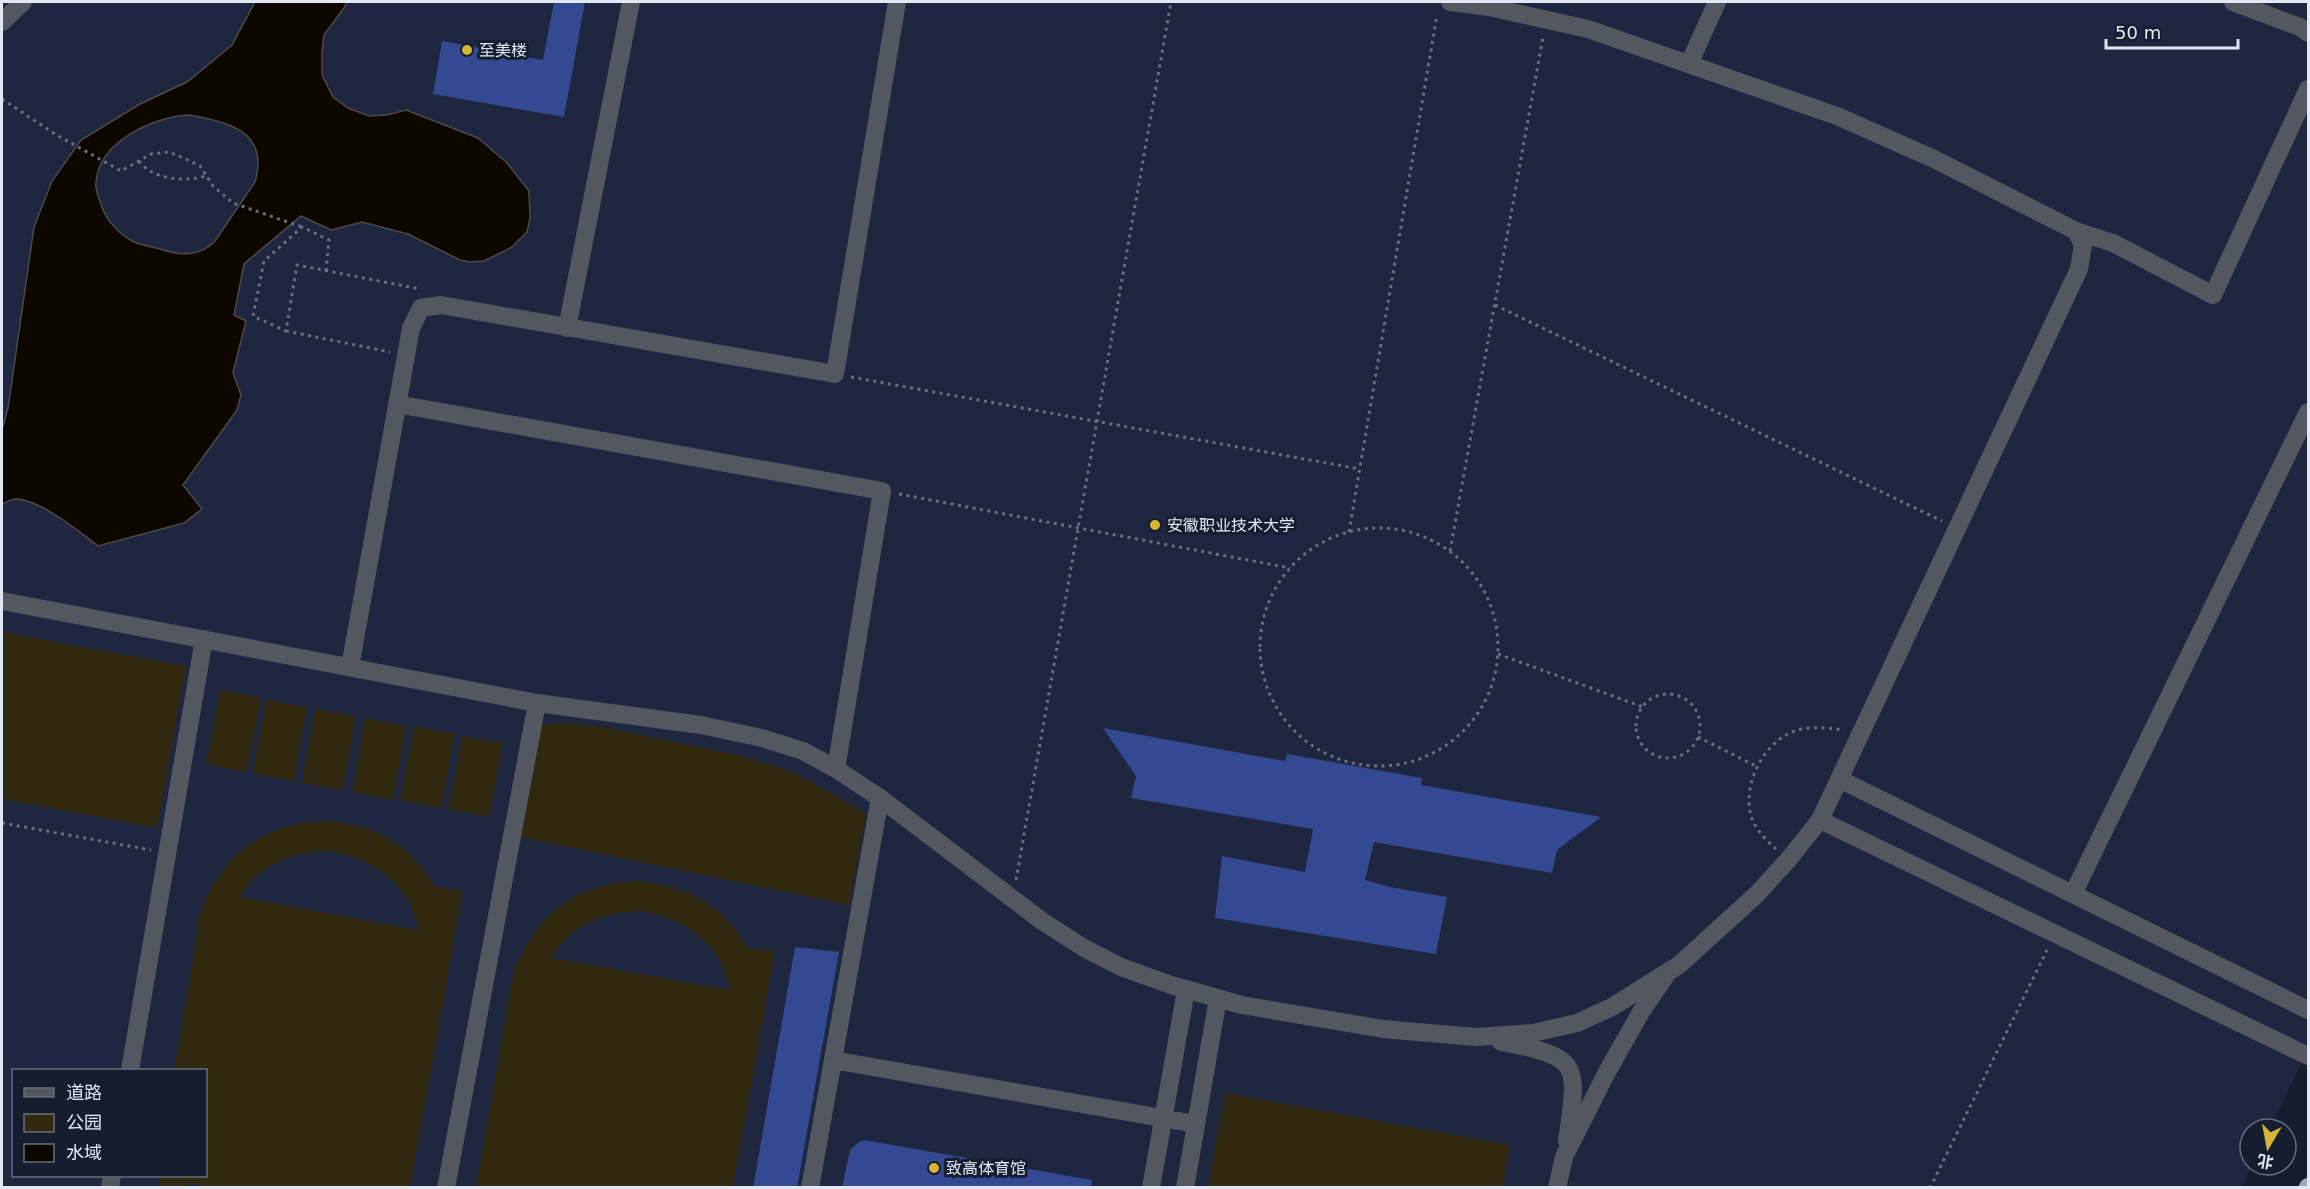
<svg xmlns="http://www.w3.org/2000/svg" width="2310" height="1189" viewBox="0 0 2310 1189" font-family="'DejaVu Sans','Noto Sans SC',sans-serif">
  <rect width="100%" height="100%" fill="#161d2f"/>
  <path fill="#1e273f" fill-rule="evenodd" d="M2 2H2308V1049L2270 1129H2250V1165H2252L2241 1187 2 1188ZM14 1070H206V1176H14Z"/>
  <path fill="#30290f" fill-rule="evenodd" d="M2 632 186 666 157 828 2 799Z
    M220 690 261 698 247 772 206 764Z
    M266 700 307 707 294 781 253 773Z
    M315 709 356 716 343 790 302 783Z
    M365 718 406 726 393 800 352 792Z
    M567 723 597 726 743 756 795 773 866 813 849 905 520 837 540 725Z
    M414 726 455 734 441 808 400 800Z
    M462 736 503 743 489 817 448 809Z
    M323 821C370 823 412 843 434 887L463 891 410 1187 214 1188 188 1183V1187H160L159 1176H206V1070H174C180 1038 185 1005 191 972 195 951 195 928 202 909 222 854 266 823 323 821ZM328 851C370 857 412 884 418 930L240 897C257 865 293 852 328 851Z
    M635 881C682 884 724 904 746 947L775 951 733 1187H476L514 970C539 914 571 885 635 881ZM640 911C682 916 724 945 730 990L552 958C568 925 606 912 640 911Z
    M1225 1093 1510 1145 1502 1187H1208Z"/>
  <path fill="#0e0700" stroke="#4e4a49" stroke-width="1.5" fill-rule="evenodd" d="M255 2H346V5L324 35 322 52V75L333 97 348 108 369 116 387 115 406 110 478 138 507 163 529 191 530 218 527 232 512 247 484 261 470 262 460 260 408 234 362 222 331 230 301 216 244 264 234 315 246 321 233 373 241 395 237 410 183 485 202 509 184 523 98 546C80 532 38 498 15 499 11 500 6 502 2 504V430L8 408 34 227 52 181 81 140 140 104 187 82 232 45ZM188 115C227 121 270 131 255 182L215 241C200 257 181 256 160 249 152 247 142 245 134 242 118 234 104 218 100 201 98 196 95 189 96 183 98 142 153 117 188 115Z"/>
  <path fill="#334991" d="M554 2H585L564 117 433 94 442 41 543 60Z
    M1103 728 1285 761 1287 754 1422 778 1421 785 1601 817 1557 850 1552 873 1374 842 1365 880 1390 887 1447 897 1436 954 1215 918 1222 856 1305 872 1313 829 1131 798 1136 776Z
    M795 947 839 952 797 1188H753Z
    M864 1140 1092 1180 1091 1188H842L850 1150 859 1142Z"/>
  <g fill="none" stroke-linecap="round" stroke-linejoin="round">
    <path stroke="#696f7f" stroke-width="3" stroke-dasharray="3 4.5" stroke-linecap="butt" d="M2 99 55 134 121 171 151 154 168 152 177 155 200 166 213 186 233 203 302 227
      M139 161C153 180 185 182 206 176
      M326 271 329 240 302 227 264 261 253 316 286 331 297 265 415 288 417 291
      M1495 305 1942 521
      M286 331 390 352
      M851 377 1360 469
      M899 494 1290 568
      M1260 647a119 119 0 1 1 238 0a119 119 0 1 1-238 0Z
      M1349 532 1437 15
      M1450 551 1543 37
      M1498 654 1643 707
      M1636 726a32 32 0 1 1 64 0a32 32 0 1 1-64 0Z
      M1698 737 1758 767
      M2 823 151 850
      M1776 849C1766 840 1755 829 1751 816 1742 783 1765 739 1798 730 1813 726 1829 728 1844 730
      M1016 880 1171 2
      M1930 1188 2047 950"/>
    <path stroke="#535760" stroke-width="18" d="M2233 2 2300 27 2308 33
      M2 22 23 2
      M1689 64 1717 2
      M2076 231 2113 243 2213 295 2308 89
      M567 328 631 2
      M397 404 882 491 836 769
      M2 601 537 703 701 725 762 738 803 751 836 769 880 798 1042 921 1084 948 1121 967 1171 985 1242 1005 1383 1029 1476 1037 1533 1033 1577 1023 1612 1007 1679 965 1757 894 1788 860 1820 820 2079 269 2083 245 2076 231 1934 159 1837 116 1588 29 1489 7 1450 2
      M350 667 411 328 421 308 441 305 835 374 897 2
      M1839 779 2308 1010
      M1820 820 2308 1056
      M2073 894 2308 412
      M1501 1042C1582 1057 1578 1063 1567 1141
      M833 1060 1196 1124
      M130 1070 204 639
      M110 1188 112 1176
      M446 1188 537 703
      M810 1188 880 798
      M1151 1188 1186 990
      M1185 1188 1218 998
      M1557 1188 1564 1157 1607 1072 1641 1012 1665 977"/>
    <path stroke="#9da7bf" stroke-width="18" d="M2308 1188V1187"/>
  </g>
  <g fill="#d5b534" stroke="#161d2f" stroke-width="2">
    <circle cx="467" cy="50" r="6"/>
    <circle cx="1155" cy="525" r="6"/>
    <circle cx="934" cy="1168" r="6"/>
  </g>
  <g text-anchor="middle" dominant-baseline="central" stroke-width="6" stroke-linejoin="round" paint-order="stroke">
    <g font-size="16" fill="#e2e7f4" stroke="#161d2f" text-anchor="start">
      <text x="479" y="50">至美楼</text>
      <text x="1167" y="525">安徽职业技术大学</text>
      <text x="946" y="1168">致高体育馆</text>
    </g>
  </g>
  <rect width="2310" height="1189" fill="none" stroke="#e2e7f4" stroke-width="6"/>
  <rect x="12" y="1069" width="195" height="108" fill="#161d2f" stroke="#686e7e" stroke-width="1.5"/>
  <rect x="24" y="1088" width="30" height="9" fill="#535760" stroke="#686e7e" stroke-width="1.5"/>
  <text x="66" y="1099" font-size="18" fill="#e2e7f4">道路</text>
  <rect x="24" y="1114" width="30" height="18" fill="#30290f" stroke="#686e7e" stroke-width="1.5"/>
  <text x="66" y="1129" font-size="18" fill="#e2e7f4">公园</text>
  <rect x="24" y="1144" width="30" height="18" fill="#0e0700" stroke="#686e7e" stroke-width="1.5"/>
  <text x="66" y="1159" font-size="18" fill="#e2e7f4">水域</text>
  <g transform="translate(2268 1147) rotate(190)"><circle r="28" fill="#161d2f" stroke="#686e7e" stroke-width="1.5"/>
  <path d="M0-4.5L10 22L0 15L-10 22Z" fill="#d5b534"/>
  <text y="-9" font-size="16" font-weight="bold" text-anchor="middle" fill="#e2e7f4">北</text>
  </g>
  <path d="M2106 39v9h132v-9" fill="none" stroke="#e2e7f4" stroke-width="3"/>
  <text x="2115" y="39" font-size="18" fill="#e2e7f4" stroke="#161d2f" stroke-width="4.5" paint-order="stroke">50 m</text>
</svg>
